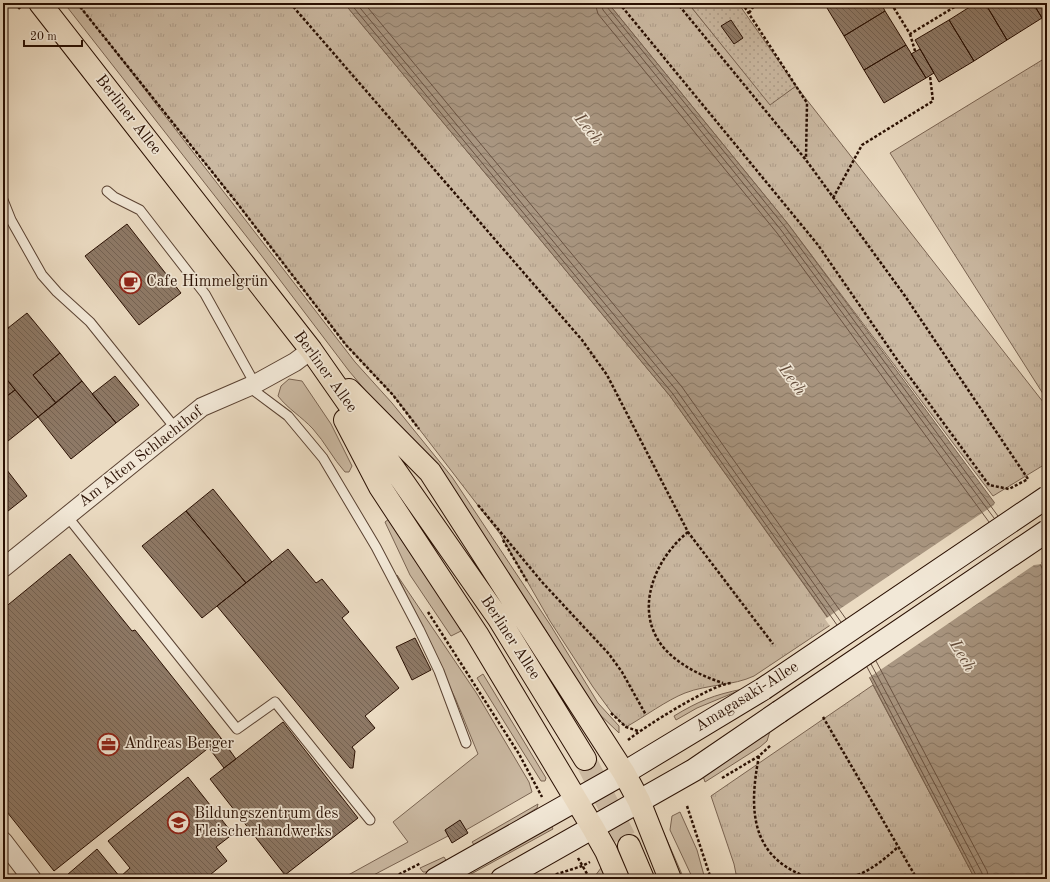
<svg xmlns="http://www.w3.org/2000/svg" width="1050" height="882" viewBox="0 0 1050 882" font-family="'Old Standard TT',serif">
  <defs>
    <pattern id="park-tufts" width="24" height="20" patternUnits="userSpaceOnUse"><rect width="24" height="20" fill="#cab8a1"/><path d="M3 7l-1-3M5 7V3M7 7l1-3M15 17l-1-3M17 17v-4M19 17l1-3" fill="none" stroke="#ae9d89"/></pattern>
    <pattern id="garden-dots" width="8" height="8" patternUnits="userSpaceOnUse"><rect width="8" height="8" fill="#cab8a1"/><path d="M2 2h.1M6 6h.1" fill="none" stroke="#ae9d89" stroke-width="1.8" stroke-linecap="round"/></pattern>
    <pattern id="water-waves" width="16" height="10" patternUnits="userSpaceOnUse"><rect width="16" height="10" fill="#a99681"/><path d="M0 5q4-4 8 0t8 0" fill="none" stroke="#8a7967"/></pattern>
    <pattern id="building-back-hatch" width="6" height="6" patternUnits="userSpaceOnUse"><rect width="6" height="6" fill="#8e7966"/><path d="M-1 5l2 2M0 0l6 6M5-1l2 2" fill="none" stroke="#746252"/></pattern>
  </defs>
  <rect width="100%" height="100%" fill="#ebdbc2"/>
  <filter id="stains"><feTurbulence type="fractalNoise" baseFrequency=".005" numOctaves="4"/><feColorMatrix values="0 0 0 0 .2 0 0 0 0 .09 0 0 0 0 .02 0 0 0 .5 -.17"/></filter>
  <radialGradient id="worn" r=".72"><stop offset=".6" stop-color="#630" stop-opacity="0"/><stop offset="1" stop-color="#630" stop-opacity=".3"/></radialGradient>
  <path fill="#cab8a1" stroke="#7a6452" d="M64 3H78L355 362 392 403 452 477 551 626 598 703 619 726V733L594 709 546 631 466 509 349 371 261 255Z
    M289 379 302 381 331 424 352 466 349 472H345C333 459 325 442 313 429 302 417 288 409 278 396L281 386Z
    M389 519 445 600 461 631 451 636 410 575 385 522Z
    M397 575 477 694 529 782 532 792 466 830 460 821 445 830 448 836 366 879H341L408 842 393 822 478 754 456 700Z
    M483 674 546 778 545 781H541L477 678Z
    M743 689 697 708 676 720 674 716C699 701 713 695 743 689Z
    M770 731 767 741 760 747 705 782 703 776Z
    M538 804 537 808 475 846 472 842Z
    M680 812 697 850 705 879H693L670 830 672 816Z
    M551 825 553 829 462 879H456Z
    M660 827 663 831 684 879H680Z
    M444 857 447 862 431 872H423L420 868Z
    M601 868 602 869 609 879H597L595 876Z"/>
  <path fill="url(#park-tufts)" stroke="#7a6452" d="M77 3H344L670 396 832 624 754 676C733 686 708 684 685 693 667 700 644 717 626 727L612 713 593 687 550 621 500 534 393 395 346 345 237 203Z
    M608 3H688L770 104 796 86 1047 407V463L993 496 788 224Z
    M1047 57V400L890 153Z
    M1047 560V578L1040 564Z
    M873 685 975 879H737L734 864 711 796Z"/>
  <path fill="url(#garden-dots)" stroke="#7a6452" d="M688 3H738L796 86 770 105Z"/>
  <path fill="url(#water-waves)" stroke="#76604e" d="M344 3H608L788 224 1040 564 1047 578V879H975L866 671 670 396Z"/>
  <path fill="#ebdbc2" d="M995 502 1042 564 1034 565 867 679 825 619 994 505Z"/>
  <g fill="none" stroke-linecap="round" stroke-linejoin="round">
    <path stroke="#695242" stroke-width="1" d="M350 3 673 394 837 625
      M356 3 677 391 841 622
      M364 3 682 387 846 619
      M595 3 598 14 777 233 989 522
      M601 3 603 10 781 230 994 518
      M606 3 607 7 785 227 998 516
      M876 661 987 871 989 879
      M871 664 982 873 983 879
      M867 667 978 879"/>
  </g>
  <path fill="url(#building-back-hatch)" stroke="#290f02" d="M824 3H881L885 11 844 36Z
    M976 3H985L1007 40 974 61 949 20Z
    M985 3H1033L1042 18 1007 40Z
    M1033 3H1047V15L1042 18Z
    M885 11 906 45 864 70 844 36Z
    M731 20 743 38 734 44 721 26Z
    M949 20 974 61 939 82 915 40Z
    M906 45 926 78 884 103 864 70Z
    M920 49 934 73 926 78 911 54Z
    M127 224 181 293 139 325 85 256Z
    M27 313 60 353 33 375 56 403 38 417 3 375V332Z
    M3 321 9 328 3 332Z
    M60 353 82 381 56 403 33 375Z
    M115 376 139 405 116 423 92 394Z
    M5 377 15 390 3 399V379Z
    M82 381 116 423 71 459 38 417Z
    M15 390 38 417 3 445V399Z
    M3 465 27 496 3 515Z
    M213 489 272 562 246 583 186 511Z
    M186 511 246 583 202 618 142 546Z
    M288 549 316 583 322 579 349 612 342 618 399 688 365 716 375 728 352 747 355 751 353 768H350L217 606Z
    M70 554 132 631 135 630 221 738 54 871 3 807V609Z
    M415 638 431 670 412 680 396 647Z
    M283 722 358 818 285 875 210 779Z
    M221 738 236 759 224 768 209 748Z
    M188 777 233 834 216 847 227 861 205 879H70L67 875 97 849 120 877 130 868 108 841Z
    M460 820 468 833 452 843 445 830Z"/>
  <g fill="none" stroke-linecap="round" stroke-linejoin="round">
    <path stroke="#cebca5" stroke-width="22" stroke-dasharray="22 11" stroke-linecap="butt" d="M585 759 629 846"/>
    <defs>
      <path id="lane" d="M107 191 114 197 140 210 205 294 255 384
        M3 200 11 220 42 275 57 292 90 322 176 429
        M249 387 288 416 323 458 376 547 419 629 439 671 466 743
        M67 516 237 729 275 702 370 820"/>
      <path id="street" d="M3 568 202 407 255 384 295 362 311 350
        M3 841 32 879"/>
      <path id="secondary" d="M436 879 624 773 763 689
        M502 879 694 770 779 712"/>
      <path id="primary" d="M40 3 311 350 499 619 585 759
        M349 390 430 472 624 773 639 801 670 879
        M345 420 380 487 477 634 593 828 606 851 618 879
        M629 846 643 879"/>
    </defs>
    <use href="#lane" stroke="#5a4232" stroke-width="11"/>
    <use href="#street" stroke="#5a4232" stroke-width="20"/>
    <use href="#secondary" stroke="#290f02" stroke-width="24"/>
    <use href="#primary" stroke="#290f02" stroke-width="24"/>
    <path stroke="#290f02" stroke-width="2.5" stroke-dasharray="3 2" stroke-linecap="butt" d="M15 3 20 9
      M77 3 237 203 346 345 393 395 419 429
      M290 3 582 340 607 375 688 532 773 644
      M619 3 818 245 898 361 989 485 1009 489 1028 479 905 296 806 160 677 3
      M742 3 807 103 806 159
      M896 3 894 8 910 34 961 3
      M749 13 756 3
      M910 34 915 51
      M833 198 862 145 933 101 930 76
      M478 505 542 582 609 654 622 672 646 715
      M688 532C651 562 630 620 672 656 687 669 705 677 723 683
      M503 540 527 581
      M428 612 519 754 542 797
      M611 713 626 727 638 731
      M823 717 917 879
      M628 740C644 727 712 684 731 683
      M759 756C748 812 751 860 813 879
      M722 778 759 756 771 745
      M687 806 711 879
      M578 858 590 879
      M551 876 582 866 590 862
      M390 879 421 863
      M843 879C866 875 881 862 898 847"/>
    <use href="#lane" stroke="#f2e8d7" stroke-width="9"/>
    <use href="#street" stroke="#f2e8d7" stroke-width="18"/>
    <use href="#secondary" stroke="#f2e8d7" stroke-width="22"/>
    <use href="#primary" stroke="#ebdbc2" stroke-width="22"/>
    <defs>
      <path id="secondary-bridge" d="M763 689 1047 497
        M779 712 1047 531"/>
    </defs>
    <use href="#secondary-bridge" stroke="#290f02" stroke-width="24" stroke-linecap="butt"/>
    <use href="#secondary-bridge" stroke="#f2e8d7" stroke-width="22"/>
  </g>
  <defs>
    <symbol id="cafe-ring" viewBox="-11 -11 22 22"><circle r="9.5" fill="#f2e8d7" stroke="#8f2418" stroke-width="1.5"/><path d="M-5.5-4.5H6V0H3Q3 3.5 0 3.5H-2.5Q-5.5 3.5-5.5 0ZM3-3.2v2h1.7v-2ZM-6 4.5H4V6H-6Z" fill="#8f2418"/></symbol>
    <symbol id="office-ring" viewBox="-11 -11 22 22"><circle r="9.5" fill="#f2e8d7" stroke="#8f2418" stroke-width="1.5"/><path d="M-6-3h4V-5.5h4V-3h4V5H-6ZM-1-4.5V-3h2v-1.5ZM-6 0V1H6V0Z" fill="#8f2418"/></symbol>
    <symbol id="school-ring" viewBox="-11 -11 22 22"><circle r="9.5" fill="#f2e8d7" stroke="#8f2418" stroke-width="1.5"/><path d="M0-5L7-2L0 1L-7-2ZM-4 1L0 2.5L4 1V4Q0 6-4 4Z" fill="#8f2418"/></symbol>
  </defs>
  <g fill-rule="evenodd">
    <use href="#cafe-ring" x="118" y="270" width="25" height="25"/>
    <use href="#office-ring" x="96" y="732" width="25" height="25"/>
    <use href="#school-ring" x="166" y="810" width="25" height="25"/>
  </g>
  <g text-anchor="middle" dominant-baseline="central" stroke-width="3.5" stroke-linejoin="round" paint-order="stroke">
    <g font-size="16" fill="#290f02" stroke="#f2e8d7">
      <text transform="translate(128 115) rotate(52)">Berliner Allee</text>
      <text transform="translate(325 372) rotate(54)">Berliner Allee</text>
      <text transform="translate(141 457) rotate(-38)">Am Alten Schlachthof</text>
      <text transform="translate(510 638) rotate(57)">Berliner Allee</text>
      <text transform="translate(747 697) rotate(-32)">Amagasaki-Allee</text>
    </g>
    <g font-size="16" fill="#290f02" stroke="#f2e8d7" text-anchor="start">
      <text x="146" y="282">Cafe Himmelgrün</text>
      <text x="124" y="744">Andreas Berger</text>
      <text x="194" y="814">Bildungszentrum des<tspan x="194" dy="18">Fleischerhandwerks</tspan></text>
    </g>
    <g font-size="17" font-style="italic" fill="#634c3b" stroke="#f2e8d7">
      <text transform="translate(588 129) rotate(51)">Lech</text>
      <text transform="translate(792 380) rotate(54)">Lech</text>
      <text transform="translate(962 656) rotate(59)">Lech</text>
    </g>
  </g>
  <rect width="1050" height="882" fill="none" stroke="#ebdbc2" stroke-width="16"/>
  <rect x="4" y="4" width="1042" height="874" fill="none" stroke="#290f02" stroke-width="2"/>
  <rect x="8" y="8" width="1034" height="866" fill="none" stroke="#290f02"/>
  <path d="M24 40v6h58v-6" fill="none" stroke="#290f02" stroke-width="2"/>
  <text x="30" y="40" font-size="12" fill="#290f02" stroke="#f2e8d7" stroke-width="3" paint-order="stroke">20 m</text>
  <rect width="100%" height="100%" filter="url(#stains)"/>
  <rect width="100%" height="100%" fill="url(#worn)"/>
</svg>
